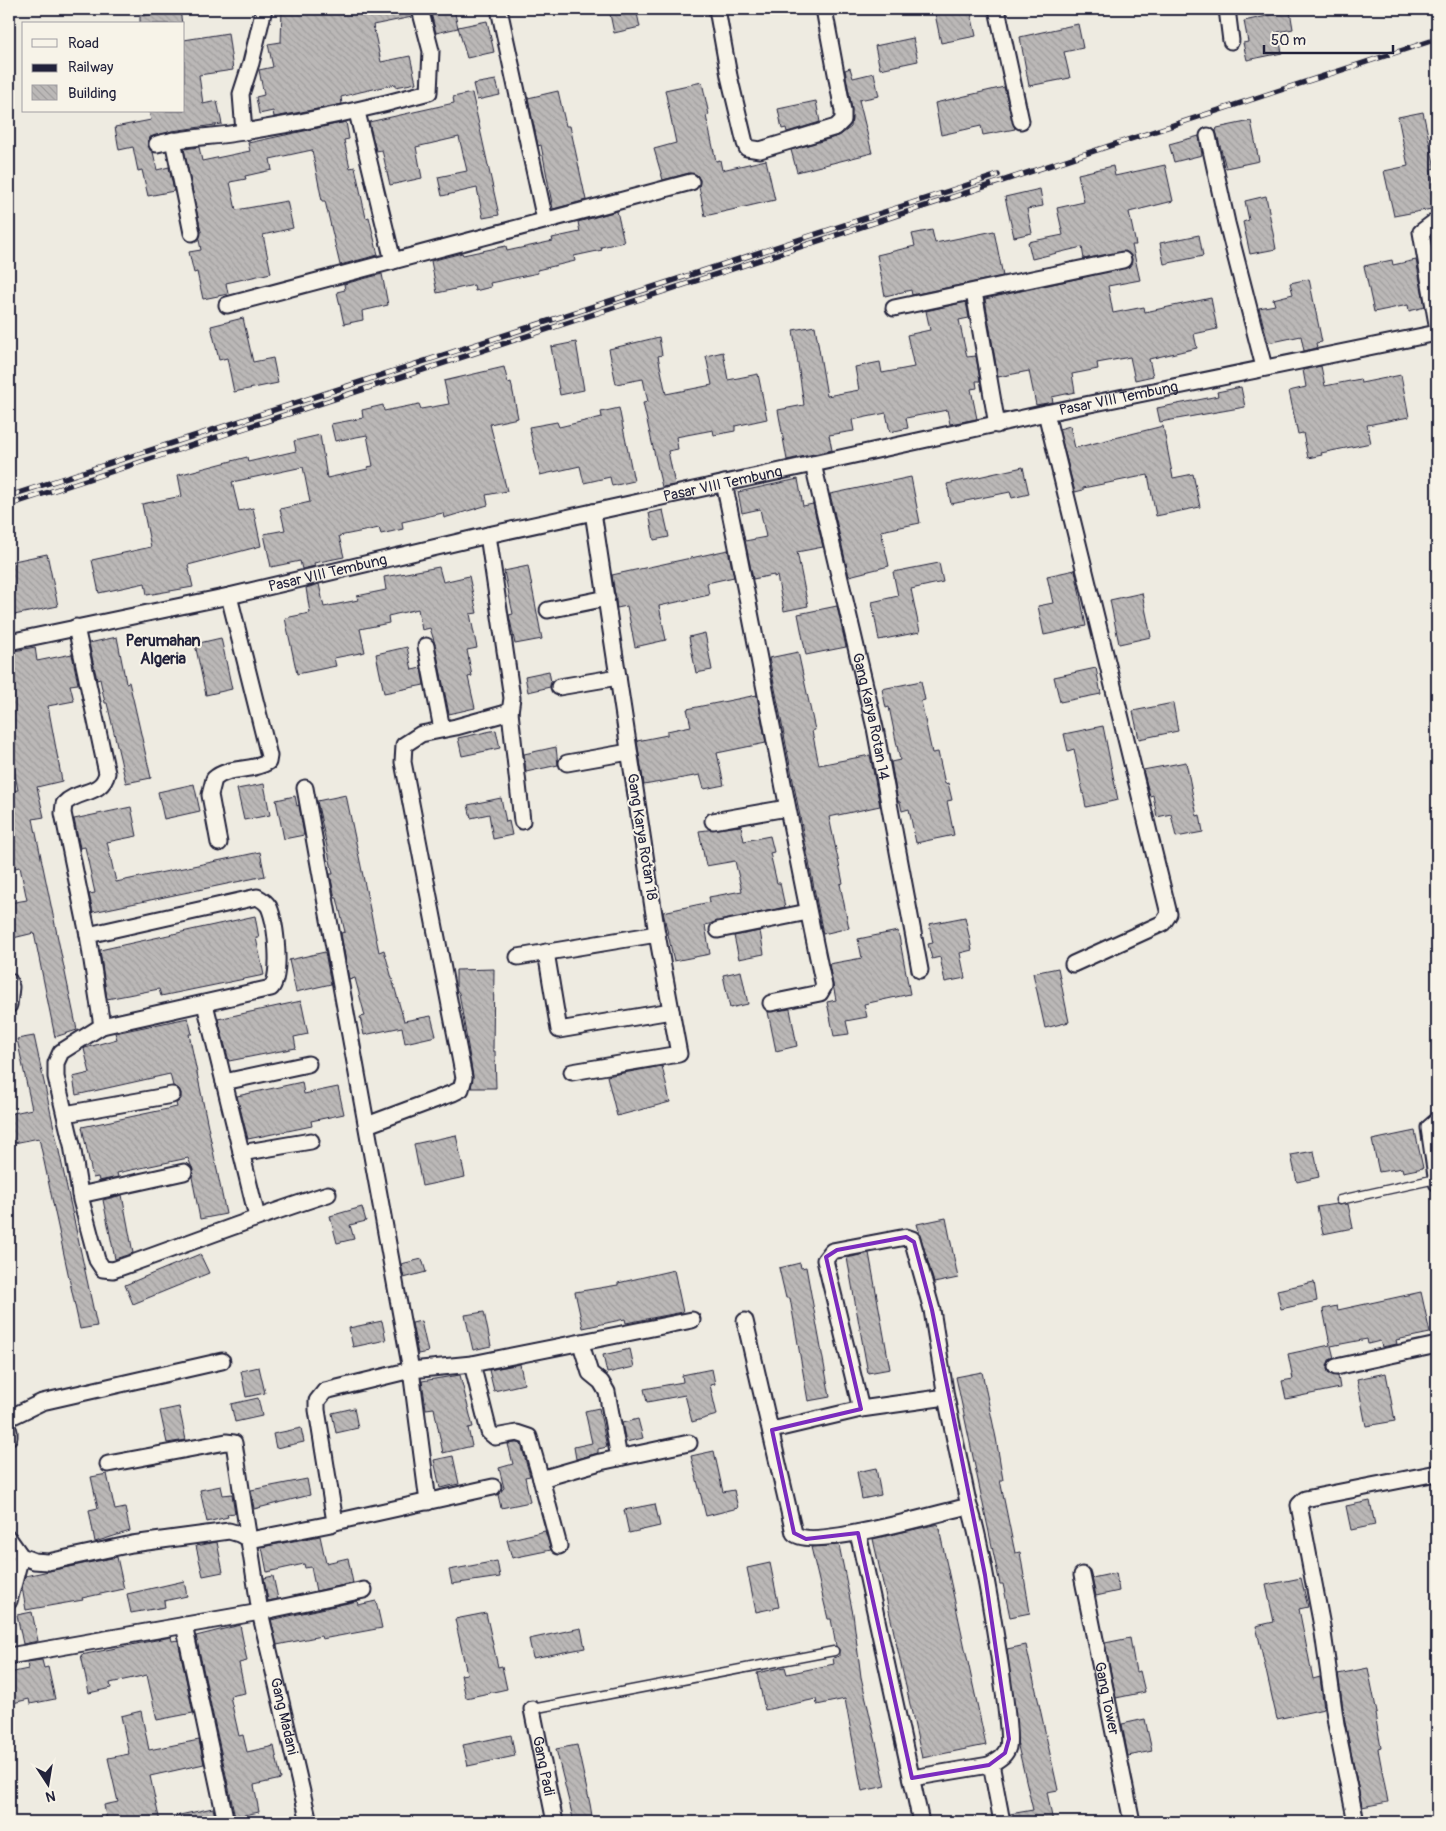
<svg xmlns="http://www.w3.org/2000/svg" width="1446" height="1831" viewBox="0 0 1446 1831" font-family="Pangolin,sans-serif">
  <defs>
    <pattern id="building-back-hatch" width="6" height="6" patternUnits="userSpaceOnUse" patternTransform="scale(1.25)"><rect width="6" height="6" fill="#bbb8b7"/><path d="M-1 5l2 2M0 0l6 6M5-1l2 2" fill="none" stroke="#a09e9e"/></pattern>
  </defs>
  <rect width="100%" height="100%" fill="#eeebe1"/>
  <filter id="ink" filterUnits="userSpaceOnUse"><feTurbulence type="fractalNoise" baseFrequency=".02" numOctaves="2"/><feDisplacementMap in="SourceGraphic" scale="10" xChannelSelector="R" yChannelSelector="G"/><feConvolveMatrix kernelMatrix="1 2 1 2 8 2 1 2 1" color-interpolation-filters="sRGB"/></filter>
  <g filter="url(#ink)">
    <path fill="url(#building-back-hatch)" stroke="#22223b" d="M282 9H411L412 17 373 25 381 62 410 56 416 83 396 87V84L360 92 341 97 342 104 312 110 274 117 273 111 259 114 256 97 264 95 259 70 273 67 268 44 281 42Z
      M430 9H454L458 28 436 33Z
      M609 9H636L640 27 614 33Z
      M934 9H970L976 36 941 43Z
      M180 10 182 24H140V16Z
      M1290 11 1293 29 1278 32 1282 53 1247 60 1243 43 1248 42 1244 21Z
      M487 21 494 52 467 58 458 27Z
      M1078 24 1083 48 1064 52 1070 78 1029 86 1020 37Z
      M228 33 233 70 199 75 203 104 217 101 222 124 172 131 150 137 148 146 153 152 157 170 169 167 174 191 148 196 142 170 138 171 133 147 119 150 115 127 151 120 149 111H184V40Z
      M913 38 918 61 880 69 875 46Z
      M850 68 853 78 874 73 879 96 859 100 872 153 797 172 791 150 839 136 851 127 852 109 845 70Z
      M496 80 500 95 477 100 473 84Z
      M702 82 709 115 706 116 716 161 720 160 722 170 766 160 775 200 705 216 699 187 700 180 697 175 689 173 663 180 654 149 676 143 665 90Z
      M1004 87 1015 129 983 135 981 126 941 135 935 103Z
      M558 91 566 126H570L586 200 553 209 541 145 538 146 528 98Z
      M472 93 499 215 483 218 477 188 442 196 438 177 467 171 459 137 416 147 422 178 390 185 382 150 376 151 369 122 454 103 453 97Z
      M816 101 820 122 787 132 786 128 782 129 778 109Z
      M1423 112 1435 168 1431 169 1437 208 1394 216 1384 171 1408 166 1398 117Z
      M1251 121 1259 161 1226 168 1216 131 1217 128Z
      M346 122 349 139 344 140 350 168 355 167 366 218 369 217 378 255 340 265 325 201H322L312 150 270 159 272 170 245 176 246 179 230 182 236 210 287 201 293 228 263 235 271 273 226 283 228 294 203 299 197 272 194 273 189 252 201 250 199 240 201 232 184 149 199 147 202 161 250 151 248 143Z
      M1199 136 1202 155 1174 162 1169 144Z
      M1165 165 1173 201 1129 212 1136 245H1132L1140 280 1108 286 1113 313 1144 307 1145 312 1211 298 1217 329 1194 334 1197 348 1149 359 1153 376 1135 380 1130 357 1097 363 1098 369 1072 374 1075 392 1052 397 1053 402 1036 405 1029 371 998 377 985 299 1129 267 1132 259 1126 251 1084 259 1082 247 1032 259 1028 242 1063 235 1057 208 1084 202 1078 174 1113 166 1115 176Z
      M1040 189 1043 206 1027 209 1032 233 1014 237 1005 197Z
      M1266 196 1276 249 1250 254 1243 222 1249 220 1245 201Z
      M617 211 624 242 601 247 602 250 574 256 575 261 537 270 538 273 490 283 491 287 475 291 474 285 437 293 431 261 462 253 463 255 506 246 507 251 553 241 552 238 580 232 578 222Z
      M932 230 935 243 994 231 1003 276 912 295 911 290 885 296 877 255 915 246 912 234Z
      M1199 235 1203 256 1164 264 1160 243Z
      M1392 260 1393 265 1416 260 1425 307 1409 311 1408 305 1374 312 1364 266Z
      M382 274 388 305 362 311 363 320 344 324 337 292 345 290 344 284Z
      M1309 279 1322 342 1316 343 1317 348 1304 351 1301 336 1268 343 1259 308 1275 305 1273 299 1293 294 1290 283Z
      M966 302 969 318 959 320 967 357 976 356 980 381H976L977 388 971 389 977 419 950 424 947 410 906 418 908 428 890 432 886 413 852 420 854 431 829 435 832 450 787 460 778 410 804 405 793 330 815 326 827 396 859 390 855 367 880 362 882 373 914 367 907 335 930 330 926 311Z
      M243 318 253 362 273 358 278 383 234 392 227 358 219 360 211 326Z
      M659 337 662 355 658 356 666 394 712 385 706 356 723 352 728 380 758 374 767 419 735 426V431L714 435 713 430 676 437 678 449 668 451 675 485 662 487 643 403 648 402 643 379 616 384 609 349Z
      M576 342 584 390 560 395 551 347Z
      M1321 366 1325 386 1360 379 1361 383 1401 375 1409 417 1367 425 1371 443 1321 453 1322 455 1308 458 1303 433 1298 434 1289 391 1306 387 1303 370Z
      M504 367 508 383 511 382 518 418 490 424 507 491 486 495 488 505 444 518 443 513 402 522 403 529 381 534 379 528 339 536 344 557 314 563 315 566 302 569 300 561 271 567 264 534 285 530 280 509 310 502 303 467 232 482 239 511 253 508 261 546 188 565 193 587 147 595 145 583 99 593 92 560 151 547 142 504 182 496 178 475 247 457 248 462 296 451 294 441 320 435 327 478 368 469 367 467 373 466 367 435 335 441 331 424 363 418 362 410 383 405 384 411 419 404 421 409 449 404 444 381Z
      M1241 387 1245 407 1160 422 1157 408 1218 396 1217 392Z
      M619 408 634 481 612 486 610 477 584 483 580 466 540 475 529 427 557 422 559 427 602 417 601 412Z
      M1070 426 1075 448 1163 426 1173 478 1193 474 1200 507 1156 516 1148 475 1083 488V490L1075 492 1059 429Z
      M1023 467 1029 494 1012 498 1010 492 951 504 947 484Z
      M911 477 920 523 881 531 889 566 849 576 830 494Z
      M798 479 803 506 813 504 823 547 797 552 808 606 784 611 777 576 774 577V575L753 579 745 541 766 537 760 509 742 513 738 492Z
      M663 510 669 537 654 540 649 513Z
      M728 550 734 577 707 583 709 595 659 606 666 640 635 647 627 606 617 608 612 575Z
      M47 554 58 606 9 616V562Z
      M939 563 943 582 911 589 920 632 879 640 872 602 898 596 893 572Z
      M528 566 542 639 515 644 509 615 513 614 504 571Z
      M439 567 443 582 469 576 477 613 470 614 477 648 467 650 472 676 468 677 475 708 449 714 435 644 430 628 422 630 418 609 388 616 389 623 360 629 365 652 334 658 336 666 297 674 285 618 310 613 306 588 319 584 324 607 358 600 357 596 386 590 384 577Z
      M1075 570 1086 626 1044 635 1038 606 1053 603 1047 576Z
      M1142 593 1151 637 1119 644 1110 600Z
      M837 606 846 647 806 655 798 614Z
      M705 633 712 670 696 673 689 637Z
      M117 637 126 683 129 682 134 703 151 778 126 783 107 703H105L100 679 97 680 89 643Z
      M221 638 232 689 206 695 195 644Z
      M35 647 37 661 72 654 78 684 70 685 74 701 48 706 62 781 37 787 44 817 33 819 77 1030 55 1037 34 933 9 939V903L27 900 20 867 9 869V791L18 790 12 760 9 761V652Z
      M407 647 412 670 421 668 424 685 384 693 376 654Z
      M798 652 815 730 812 731 819 765 870 755 880 806 829 817 843 883 840 884 849 928 823 934 769 658Z
      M1096 668 1101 694 1060 702 1054 677Z
      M549 671 551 682 550 687 528 692 525 676Z
      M921 681 925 700 921 701 932 753 938 752 945 784 948 783 952 800 947 801 954 835 916 843 909 809 902 811 900 802H898L891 762 900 760 889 707 886 708 882 689Z
      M757 695 766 743 717 753 724 785 704 789 700 775 644 785 637 741 667 735V731L691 726 687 709Z
      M1173 703 1178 731 1139 739 1133 711Z
      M1103 726 1118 800 1086 807 1074 749 1068 751 1064 734Z
      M496 730 500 748 462 756 458 738Z
      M556 747 558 765 526 772 524 754Z
      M1186 762 1197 816 1200 815 1203 832 1176 837 1171 814 1157 817 1153 795 1150 796 1143 770Z
      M194 784 200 811 164 819 158 792Z
      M264 784 270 815 244 820 237 789Z
      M346 795 379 952 384 950 404 1021 431 1016 436 1036 405 1043 402 1027 364 1035 360 1017 365 1016 355 978 349 980 341 933 345 932 337 898H335L330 874H333L317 801Z
      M295 796 297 806 299 805 304 835 284 839 276 800Z
      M501 798 506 822 509 821 512 835 493 839 489 814 471 818 468 805Z
      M131 807 137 836 107 842 116 882 260 852 265 876 93 912 89 894 95 893 85 847 80 848 74 819Z
      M741 826 744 841 770 836 774 852 770 853 777 883H780L785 907 705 925 710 954 674 961 663 912 710 902 709 897 742 891 735 861 706 866 699 831Z
      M255 916 259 938H256L264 975 161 996 159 989 107 999 100 950Z
      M965 917 972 950 960 953 965 978 945 982 940 957 932 959 928 944 933 943 929 924Z
      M760 931 764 954 739 959 734 936Z
      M898 931 910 994 864 1004 867 1017 846 1021 849 1034 834 1036 827 1002 836 1000 829 964 862 958 858 939Z
      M325 952 331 984 296 992 289 960Z
      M1058 968 1069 1022 1045 1028 1033 973Z
      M494 969 493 1051H495L496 1088H471L473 1076 459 993 456 989V970Z
      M741 971 748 1004 730 1008 723 975Z
      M301 1001 308 1034 294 1037 296 1048 229 1061 218 1019Z
      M790 1009 797 1046 776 1051 768 1012Z
      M188 1018 192 1034H189L226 1214 200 1219 192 1177 193 1170 188 1158 117 1173 118 1177 99 1181 98 1177 93 1178 86 1146 82 1127 177 1107 176 1103 181 1099V1093L179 1089 173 1086 170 1074 76 1095 73 1077 90 1073 84 1049 85 1048 117 1039 115 1033Z
      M34 1036 97 1326 80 1329 39 1138 9 1144V1114L32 1109 17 1039Z
      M662 1066 670 1102 617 1116 607 1076Z
      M302 1082 304 1094 338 1087 344 1114 311 1121 312 1126 248 1139 237 1096Z
      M1415 1131 1423 1168 1403 1172 1402 1168 1379 1172 1372 1140Z
      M456 1135 465 1177 422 1186 414 1144Z
      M1314 1151 1319 1177 1297 1182 1291 1155Z
      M122 1195 133 1253 115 1259 103 1200Z
      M1336 1204H1348L1353 1228 1323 1234 1317 1207Z
      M362 1207 366 1221 350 1225 354 1239 337 1243 330 1216Z
      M946 1218 958 1278 934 1283 917 1224Z
      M869 1253 890 1369 868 1373 847 1258Z
      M200 1254 209 1273 133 1304 125 1285Z
      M422 1259 426 1272 404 1278 401 1264Z
      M800 1263 801 1268 806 1267 830 1397 808 1401 790 1298H786L779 1268Z
      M674 1270 683 1312 626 1323 625 1319 583 1328 575 1292 618 1285V1283Z
      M1314 1282 1317 1301 1281 1309 1277 1290Z
      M1421 1292 1430 1333 1396 1340 1397 1344 1382 1347 1380 1341 1368 1344 1367 1339 1331 1346 1334 1358 1329 1360 1327 1369 1329 1374 1338 1376 1340 1388 1286 1399 1282 1381 1293 1379 1288 1354 1330 1345 1323 1309 1337 1306 1338 1310Z
      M484 1312 491 1346 473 1350 465 1315Z
      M382 1321 386 1340 353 1347 349 1328Z
      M421 1321 428 1352 418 1354 412 1323Z
      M630 1349 634 1367 607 1373 603 1355Z
      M520 1364 524 1384 494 1391 489 1370Z
      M259 1367 265 1393 246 1397 241 1371Z
      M712 1369 715 1384 710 1385 717 1415 692 1422 685 1395 647 1402 644 1389 683 1382 682 1375Z
      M982 1372 996 1438 1003 1480H1000L1015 1553 1020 1552 1030 1613 1010 1617 1003 1584H1000L956 1377Z
      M1386 1373 1395 1421 1366 1426 1357 1379Z
      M460 1375 473 1427 468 1428 472 1446 443 1453 434 1408 426 1409 422 1381Z
      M258 1398 262 1416 235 1422 231 1404Z
      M179 1407 186 1440 167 1443 160 1411Z
      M354 1408 358 1428 336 1433 332 1413Z
      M599 1408 607 1447 598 1449V1453L576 1459 574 1447 592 1443 585 1411Z
      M638 1419 643 1438 626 1442 622 1423Z
      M301 1428 304 1442 276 1448 273 1434Z
      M516 1443 521 1444 530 1476 525 1477 530 1502 501 1508 498 1495 504 1488 499 1468 513 1464 508 1444Z
      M714 1451 723 1492 734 1490 738 1508 706 1516 691 1456Z
      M453 1456 459 1484 440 1488 434 1460Z
      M876 1468 881 1495 862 1499 857 1472Z
      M107 1474 115 1510 125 1508 130 1531 95 1542 89 1510 98 1508 91 1477Z
      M307 1479 310 1495 254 1509 251 1490Z
      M221 1486 223 1495 232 1494 235 1513 227 1514 228 1517 207 1522 200 1490Z
      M1370 1501 1375 1525 1351 1530 1346 1506Z
      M655 1504 660 1526 629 1533 624 1510Z
      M938 1524 986 1745 922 1758 873 1539Z
      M545 1531 551 1550 512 1558 507 1540Z
      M320 1536 326 1563 348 1558 353 1583 316 1591 311 1567 305 1568 304 1564 267 1572 262 1547Z
      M217 1542 223 1572 203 1576 196 1546Z
      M839 1545 853 1614 861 1677 886 1786 862 1791 845 1699 817 1705 816 1699 765 1710 757 1673 785 1667 787 1674 834 1664 833 1658 839 1656V1649L836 1646 831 1619H828L811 1547Z
      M117 1557 124 1589 82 1598 83 1600 26 1610 22 1587 25 1576Z
      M497 1561 500 1577 452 1584 449 1570Z
      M770 1563 779 1607 756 1612 747 1568Z
      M1116 1573 1119 1591 1096 1596 1092 1578Z
      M273 1576 278 1599 268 1601 264 1578Z
      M1301 1578 1308 1607 1299 1609 1313 1679 1320 1677 1324 1709 1277 1719 1256 1626 1274 1622 1266 1585Z
      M184 1581 187 1596 164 1601 165 1607 131 1613 127 1594Z
      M357 1601 358 1605 376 1601 382 1628 322 1639 321 1636 277 1645 271 1620Z
      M32 1612 38 1641 23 1644 17 1615Z
      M486 1613 498 1667 502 1666 507 1689 466 1698 461 1675 467 1674 455 1619Z
      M240 1625 247 1661 239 1663 245 1693 230 1696 239 1736 243 1735 247 1752 274 1746 281 1779 254 1785 259 1812 235 1817 196 1636Z
      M581 1628 585 1648 533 1658 529 1639Z
      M171 1637 172 1641 178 1640 193 1713 157 1720 147 1675 110 1683 111 1688 89 1693 81 1655Z
      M1130 1638 1136 1672 1140 1671 1145 1692 1116 1698 1105 1643Z
      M1026 1645 1058 1790 1047 1792 1053 1822H1011L1010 1814 1033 1810 1017 1742 1007 1649Z
      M42 1660 44 1668 48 1667 55 1699 30 1704 29 1699 9 1704V1673L28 1669 27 1662Z
      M1368 1668 1377 1713 1375 1714 1381 1748 1378 1749 1388 1802 1362 1807 1345 1722 1338 1674Z
      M141 1711 149 1750 199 1740 204 1764 150 1776 160 1822H132V1819L107 1822 104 1805 118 1802 108 1758 129 1754 121 1716Z
      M1145 1719 1152 1751 1128 1756 1122 1724Z
      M511 1735 515 1756 468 1766 463 1745Z
      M577 1745 590 1804 593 1822H574L556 1749Z
      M213 1808 216 1821 176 1822 175 1816Z"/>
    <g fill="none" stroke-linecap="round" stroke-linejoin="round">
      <defs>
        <path id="lane" d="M1340 1200 1436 1179
          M532 1709 834 1651"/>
        <g id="street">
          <path d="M499 9 545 220"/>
          <path d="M717 9 729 76 745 143 747 148 760 150 836 127 843 120V111L824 9"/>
          <path d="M997 9 1021 121"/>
          <path d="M1227 9 1231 41"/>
          <path d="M357 112 393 261"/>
          <path d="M244 132 241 94 251 63 264 9"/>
          <path d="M1208 136 1227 223 1264 367"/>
          <path d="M173 140 192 233"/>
          <path d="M157 144C185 137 215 137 243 132 306 122 368 109 429 92L431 51 420 9"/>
          <path d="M1437 220 1421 232 1437 324"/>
          <path d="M974 292 997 425"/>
          <path d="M227 305 691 182"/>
          <path d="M894 308 1123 260"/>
          <path d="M1046 413 1169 914 1163 923 1073 964"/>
          <path id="s1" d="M813 464 875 728 920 970"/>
          <path d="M724 483C759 650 788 819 824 986L820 993 771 1003"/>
          <path d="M488 535 512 698 510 712 522 821"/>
          <path d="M548 610 607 598"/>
          <path d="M76 627 107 773C102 796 78 789 64 804L63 813 88 935 102 1026"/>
          <path id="s2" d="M9 642 229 596 488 535 1046 413 1437 333"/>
          <path d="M426 646 442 729"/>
          <path d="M559 687 618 677"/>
          <path d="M567 763 629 752"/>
          <path d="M305 788 411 1370 428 1502"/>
          <path d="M713 821 787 808"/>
          <path d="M219 843 210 795 214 779C228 766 252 772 268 762L269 756 229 596"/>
          <path d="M718 930 808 912"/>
          <path d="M88 935 257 897C263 900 266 902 269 907 276 923 282 976 271 988L102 1026 61 1052 56 1063V1077L72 1145 81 1200 97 1260 103 1269 113 1270C185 1245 255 1217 328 1194"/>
          <path d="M546 952 559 1030 671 1011"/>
          <path d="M518 957 657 934"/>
          <path d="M9 981 11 987 9 1005"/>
          <path d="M205 1004 257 1217"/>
          <path d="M572 1072 679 1054 657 934 593 512"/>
          <path d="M224 1082 308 1064"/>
          <path d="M65 1114 172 1095"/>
          <path d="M1437 1121 1429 1128 1437 1183"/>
          <path d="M367 1125 453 1093 461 1089 464 1078 403 762 404 745 421 734 456 727 510 712"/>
          <path d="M241 1153 311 1141"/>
          <path d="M80 1195 184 1172"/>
          <path d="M745 1321 794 1533C810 1551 938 1513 965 1507L968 1502 946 1397 861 1409 825 1260 832 1251 906 1237 912 1239 932 1310 946 1397"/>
          <path d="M581 1344 590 1373 601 1382 607 1392 619 1458"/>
          <path d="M472 1364 489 1432 495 1437 517 1433 529 1437 541 1479 600 1462 689 1443"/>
          <path d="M1336 1367 1437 1345"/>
          <path d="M9 1418 42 1402 222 1361"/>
          <path d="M772 1430 861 1409"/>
          <path d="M9 1431V1437"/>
          <path id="s3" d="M108 1464 226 1442 234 1443 260 1612 309 1822"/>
          <path d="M541 1479 559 1546"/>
          <path d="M968 1504C979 1524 1013 1727 1008 1747 1005 1757 997 1760 989 1765"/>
          <path d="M335 1522 493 1487"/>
          <path d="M858 1533 921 1822"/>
          <path d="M9 1539 21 1556 34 1561 48 1562 132 1544 229 1531 239 1534 250 1540 331 1524 335 1522 317 1410V1401L325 1391 411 1370 472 1364 692 1320"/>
          <path id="s4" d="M1082 1575 1132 1822"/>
          <path d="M9 1601 21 1556"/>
          <path d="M184 1625 226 1822"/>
          <path d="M9 1656 260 1612 364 1590"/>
          <path id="s5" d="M532 1709 555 1822"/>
          <path d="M912 1778 989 1765 992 1769 1002 1822"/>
          <path d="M1356 1822 1336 1724 1322 1626 1299 1505 1305 1499 1437 1473"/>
        </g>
      </defs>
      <use href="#lane" stroke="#22223b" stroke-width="11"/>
      <use href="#street" stroke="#22223b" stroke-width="19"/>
      <use href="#lane" stroke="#f7f3e8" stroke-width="8"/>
      <use href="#street" stroke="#f7f3e8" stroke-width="15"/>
      <defs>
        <path id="rail" d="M9 496 998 175
          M9 505 1437 39"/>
      </defs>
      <use href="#rail" stroke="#22223b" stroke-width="5.5"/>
      <use href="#rail" stroke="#f7f3e8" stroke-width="4" stroke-dasharray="11" stroke-linecap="butt"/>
    </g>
  </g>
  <path fill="none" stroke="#7b2cbf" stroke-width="4" stroke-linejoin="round" d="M906 1237 914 1242 932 1310 985 1575 1009 1739 1005 1753 989 1765 912 1778 858 1533 806 1539 794 1533 772 1430 861 1409 826 1257 837 1250Z"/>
  <g text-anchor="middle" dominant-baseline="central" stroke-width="4" stroke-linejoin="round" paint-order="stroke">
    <g font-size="15" fill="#22223b" stroke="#f7f3e8">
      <text stroke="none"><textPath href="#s2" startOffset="1136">Pasar VIII Tembung</textPath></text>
      <text stroke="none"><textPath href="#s2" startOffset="731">Pasar VIII Tembung</textPath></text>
      <text stroke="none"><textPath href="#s2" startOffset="326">Pasar VIII Tembung</textPath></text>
      <text stroke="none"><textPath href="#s1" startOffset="259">Gang Karya Rotan 14</textPath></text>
      <text transform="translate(642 837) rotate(81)">Gang Karya Rotan 18</text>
      <text stroke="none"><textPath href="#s4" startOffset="126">Gang Tower</textPath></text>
      <text stroke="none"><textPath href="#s3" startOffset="406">Gang Madani</textPath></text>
      <text stroke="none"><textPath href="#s5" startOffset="58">Gang Padi</textPath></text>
    </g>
    <g font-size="16" font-weight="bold" fill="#22223b" stroke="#f7f3e8">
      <text x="163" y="641">Perumahan<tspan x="163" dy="18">Algeria</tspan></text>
    </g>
  </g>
  <rect width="1446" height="1831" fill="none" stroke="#f7f3e8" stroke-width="30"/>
  <rect x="15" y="15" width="1416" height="1801" fill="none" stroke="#22223b" stroke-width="2" filter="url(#ink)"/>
  <rect x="22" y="22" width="162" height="90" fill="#f7f3e8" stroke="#a29fa3"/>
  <rect x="32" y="39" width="25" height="8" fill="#f7f3e8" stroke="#a29fa3"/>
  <text x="68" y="48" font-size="15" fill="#22223b">Road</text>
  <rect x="32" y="64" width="25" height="8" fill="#22223b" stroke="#a29fa3"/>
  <text x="68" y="72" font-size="15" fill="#22223b">Railway</text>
  <rect x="32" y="85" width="25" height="15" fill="url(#building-back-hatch)" stroke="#a29fa3"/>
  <text x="68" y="98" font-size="15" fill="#22223b">Building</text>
  <g transform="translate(48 1784) rotate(168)" stroke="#f7f3e8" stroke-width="4" paint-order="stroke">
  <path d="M0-4L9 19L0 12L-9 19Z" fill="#22223b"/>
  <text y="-8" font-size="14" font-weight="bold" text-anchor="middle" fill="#22223b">N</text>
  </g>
  <path d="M1264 45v8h129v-8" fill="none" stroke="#22223b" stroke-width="2.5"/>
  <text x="1271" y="45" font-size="15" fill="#22223b" stroke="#f7f3e8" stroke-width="4" paint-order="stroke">50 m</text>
</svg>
